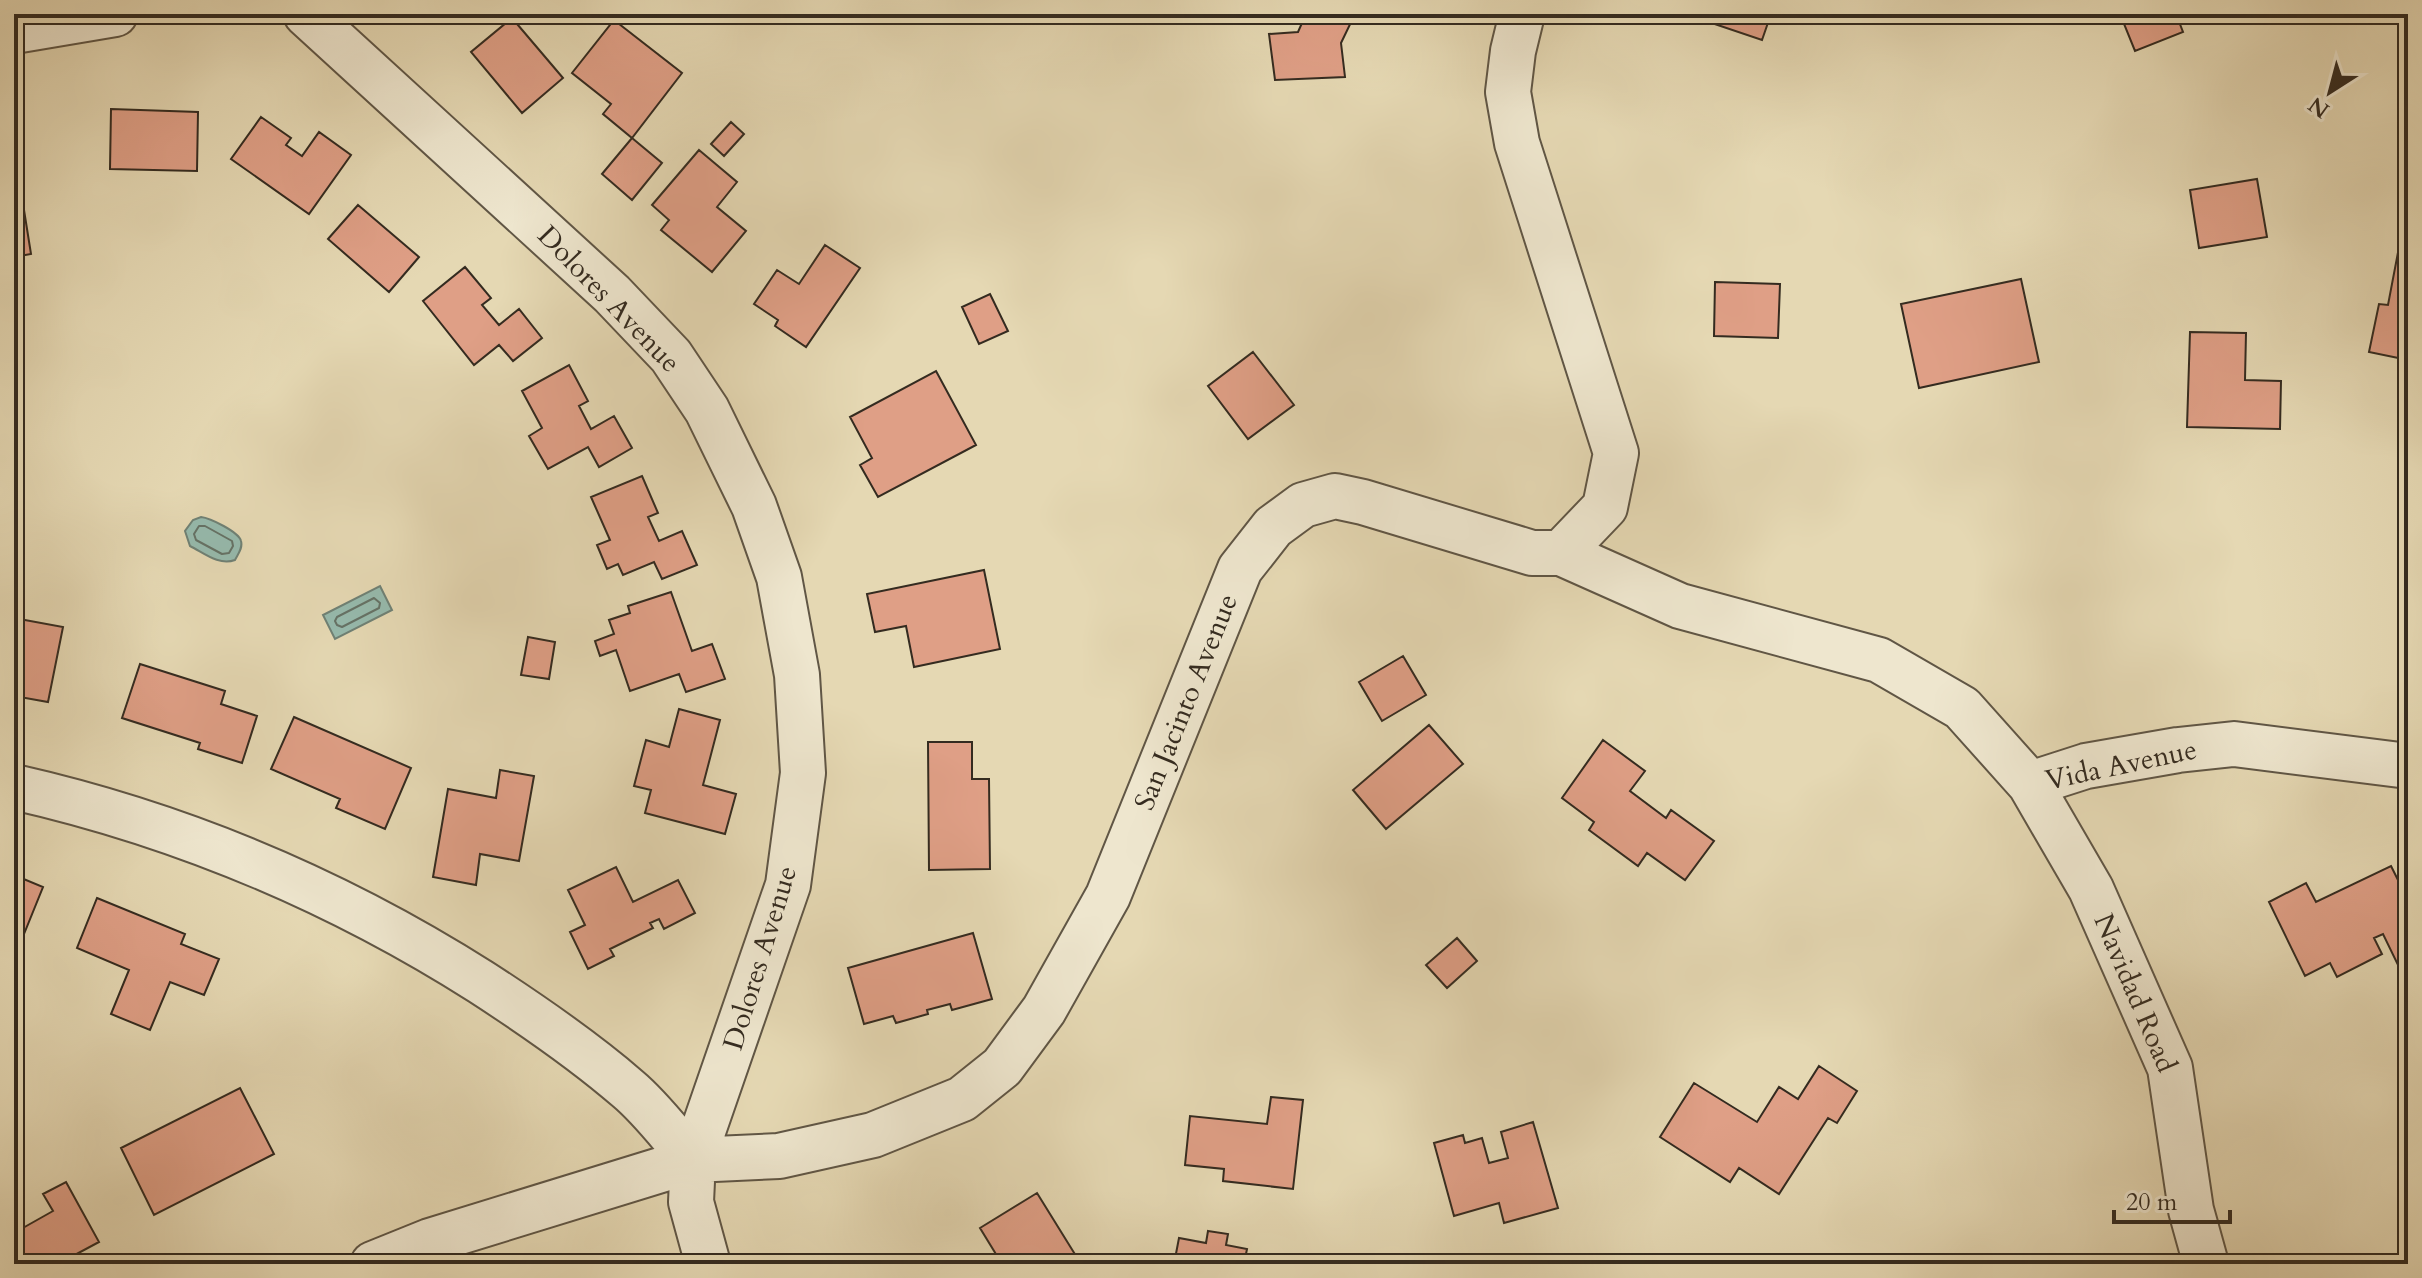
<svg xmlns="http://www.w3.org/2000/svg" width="2422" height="1278" viewBox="0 0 2422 1278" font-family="Cardo,serif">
  <rect width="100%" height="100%" fill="#e5d8b3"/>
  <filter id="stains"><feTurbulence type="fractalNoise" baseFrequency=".0025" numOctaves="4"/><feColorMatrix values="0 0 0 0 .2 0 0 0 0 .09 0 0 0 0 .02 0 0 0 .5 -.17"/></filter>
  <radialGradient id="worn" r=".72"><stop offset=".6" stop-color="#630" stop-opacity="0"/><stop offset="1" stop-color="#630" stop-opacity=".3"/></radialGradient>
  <path fill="#96baad" stroke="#6f8175" stroke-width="2" d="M201 517C210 518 239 532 241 541 243 548 238 554 235 560 219 566 204 553 190 546L185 531 193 520Z
    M380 586 392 610 335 639 323 615Z"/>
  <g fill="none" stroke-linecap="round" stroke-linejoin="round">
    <path stroke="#657266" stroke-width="2" d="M199 526H205L232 541 233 546 229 553 222 554 196 540 194 534Z
      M374 598 380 603 379 608 342 627 337 625 335 621 337 617Z"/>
  </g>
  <path fill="#df9f86" stroke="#342b20" stroke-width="2" d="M1306 14H1355L1341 43 1345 77 1275 80 1269 34 1298 32Z
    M1685 14H1771L1762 40Z
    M2120 14H2176L2183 32 2135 51Z
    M512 18 563 78 522 113 471 52Z
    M614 20 682 73 632 138 603 114 611 104 572 73Z
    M111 109 198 112 197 171 110 169Z
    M261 117 291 138 286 145 302 156 319 132 351 155 309 214 231 159Z
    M731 122 744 134 724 156 711 144Z
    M632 138 662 163 632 200 602 174Z
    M699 150 737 182 717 207 746 231 712 272 661 230 669 220 652 205Z
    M2257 179 2267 237 2199 248 2190 190Z
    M358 205 419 257 389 292 328 239Z
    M2407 205H2408V360L2369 352 2379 304 2388 305Z
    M24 210 31 254 14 257V211Z
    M825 245 860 268 806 347 775 326 778 320 754 304 777 270 799 284Z
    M465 267 491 298 482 305 499 325 519 309 542 338 513 361 499 345 474 365 423 301Z
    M2021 279 2039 362 1919 388 1901 304Z
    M1715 282 1780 284 1778 338 1714 336Z
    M990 294 1008 331 979 344 962 307Z
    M2190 332 2246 333 2245 380 2281 381 2280 429 2187 427Z
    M1253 352 1294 405 1248 439 1208 386Z
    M569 365 588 401 579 406 591 429 614 416 632 448 599 467 588 447 548 469 529 436 542 428 522 391Z
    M936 371 976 445 878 497 860 465 872 458 850 417Z
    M642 476 658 513 648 517 659 541 682 531 697 565 662 579 654 562 623 575 618 564 607 569 597 545 610 540 591 497Z
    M984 570 1000 649 914 667 906 626 875 632 867 594Z
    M671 592 692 651 712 644 725 679 686 692 679 674 630 691 616 650 600 656 595 641 614 634 609 620 630 613 628 606Z
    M14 618 63 627 48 702 14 696Z
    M528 637 555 642 549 679 521 675Z
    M1403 656 1426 695 1382 721 1359 682Z
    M140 664 225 691 221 704 257 716 242 763 198 749 200 743 122 718Z
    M679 709 720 720 703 785 736 794 725 834 645 813 651 790 634 786 646 740 669 747Z
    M294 717 411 768 385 829 336 808 340 799 271 769Z
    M1429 725 1463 764 1386 829 1353 790Z
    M1603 740 1645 771 1630 791 1666 818 1671 810 1714 841 1685 880 1647 853 1638 866 1589 830 1594 822 1562 798Z
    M928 742H972V779H989L990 869 929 870Z
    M500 770 534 776 519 861 480 854 476 885 433 877 448 789 496 798Z
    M2391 866 2408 900V960L2398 965 2383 934 2374 938 2382 954 2337 977 2330 963 2305 976 2269 902 2306 883 2316 902Z
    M616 867 633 902 678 880 695 913 664 929 659 919 650 923 653 928 610 949 614 956 588 969 570 932 585 925 568 890Z
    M14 875 43 887 24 934 14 930Z
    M97 898 185 934 181 944 219 959 204 995 170 982 150 1030 111 1014 129 970 77 948Z
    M973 933 992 999 952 1010 950 1004 927 1010 928 1014 896 1023 893 1016 864 1024 848 968Z
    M1457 938 1477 961 1447 988 1426 965Z
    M1819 1066 1857 1091 1837 1123 1828 1118 1779 1194 1739 1168 1730 1182 1660 1137 1694 1083 1757 1122 1779 1087 1798 1099Z
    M240 1088 274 1154 154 1215 121 1148Z
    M1271 1097 1303 1100 1293 1189 1223 1181 1224 1169 1185 1165 1190 1116 1267 1124Z
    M1533 1122 1558 1208 1504 1223 1499 1203 1454 1216 1434 1143 1463 1135 1465 1143 1482 1138 1489 1163 1508 1158 1501 1132Z
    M66 1182 99 1242 58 1264H18L14 1257V1233L53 1211 43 1194Z
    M1037 1193 1081 1264H1002L980 1228Z
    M1208 1231 1228 1234 1226 1245 1247 1249 1244 1264H1174L1179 1238 1206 1243Z"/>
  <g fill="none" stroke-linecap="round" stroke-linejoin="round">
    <defs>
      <path id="minor" d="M306 14 612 294 671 356 707 410 754 506 779 577 797 675 803 773 788 885 693 1160 691 1202 708 1264
        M14 31 115 14
        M1561 553 1680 606 1879 660 1962 708 2030 784 2086 766 2178 750 2234 744 2408 766
        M2030 784 2091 889 2170 1068 2191 1210 2206 1264
        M14 787C182 825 336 890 481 982 532 1015 582 1049 628 1089 652 1109 672 1137 693 1160
        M373 1264 430 1241 693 1160 779 1156 873 1135 962 1099 1002 1067 1044 1010 1108 896 1240 569 1273 527 1303 505 1335 496 1363 502 1532 553H1561L1605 507 1616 453 1517 143 1508 92 1513 51 1522 14"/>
    </defs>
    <use href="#minor" stroke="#605645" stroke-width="48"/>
    <use href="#minor" stroke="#eee6ce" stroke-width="44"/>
  </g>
  <g text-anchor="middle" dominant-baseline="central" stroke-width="8" stroke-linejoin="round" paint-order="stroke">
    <g font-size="28" fill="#342b20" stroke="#eee6ce">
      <text transform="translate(609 299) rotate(46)">Dolores Avenue</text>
      <text transform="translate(1186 702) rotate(-68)">San Jacinto Avenue</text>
      <text transform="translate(2121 765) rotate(-12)">Vida Avenue</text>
      <text transform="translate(760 958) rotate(-73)">Dolores Avenue</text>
      <text transform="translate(2135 993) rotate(67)">Navidad Road</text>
    </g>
  </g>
  <rect width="2422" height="1278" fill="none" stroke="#e5d8b3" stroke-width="48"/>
  <rect x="16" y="16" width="2390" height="1246" fill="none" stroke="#342b20" stroke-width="4"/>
  <rect x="24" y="24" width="2374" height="1230" fill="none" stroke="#342b20" stroke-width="2"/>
  <g transform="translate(2330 92) rotate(216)" stroke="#eee6ce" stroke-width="6" paint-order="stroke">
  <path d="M0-6L14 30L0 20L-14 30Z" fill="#342b20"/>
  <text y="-12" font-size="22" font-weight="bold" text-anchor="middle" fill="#342b20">N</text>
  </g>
  <path d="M2114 1210v12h116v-12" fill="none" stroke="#342b20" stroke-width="4"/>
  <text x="2126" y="1210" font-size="24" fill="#342b20" stroke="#eee6ce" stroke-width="6" paint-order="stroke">20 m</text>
  <rect width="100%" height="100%" filter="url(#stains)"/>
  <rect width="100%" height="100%" fill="url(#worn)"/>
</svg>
